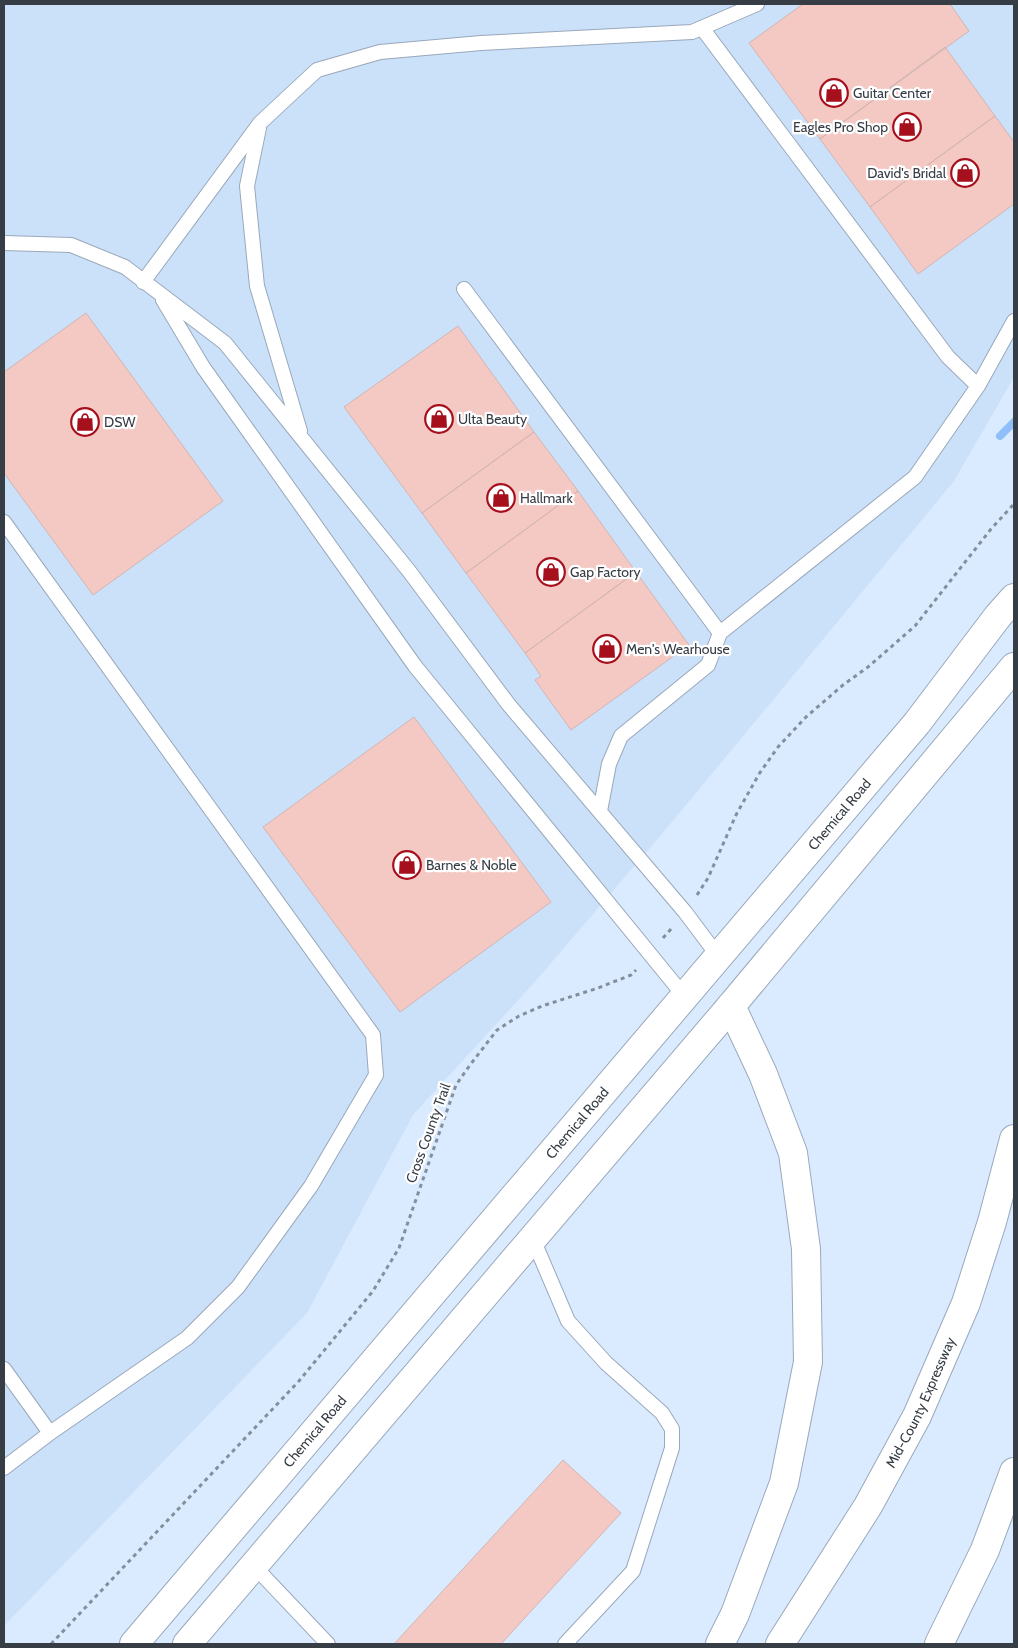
<svg xmlns="http://www.w3.org/2000/svg" width="1018" height="1648" viewBox="0 0 1018 1648" font-family="Cabin,sans-serif">
  <rect width="100%" height="100%" fill="#dbebff"/>
  <path fill="#cbe0f9" d="M4 4H1014V377L954 481 672 822 533 984 413 1115 307 1313 4 1626Z"/>
  <g fill="none" stroke-linecap="round" stroke-linejoin="round">
    <path stroke="#8fbffa" stroke-width="8" d="M1000 436 1014 422"/>
  </g>
  <path fill="#f4c9c4" stroke="#d1b5b2" d="M803 4H950L969 31 820 139 749 43Z
    M945 47 995 116 870 207 820 139Z
    M995 116 1014 142V204L918 274 870 207Z
    M86 313 223 501 93 595 4 473V372Z
    M458 326 534 432 422 513 344 407Z
    M534 432 578 491 466 573 422 513Z
    M578 491 636 572 525 653 466 573Z
    M636 572 689 645 571 730 535 680 541 676 525 653Z
    M414 717 551 902 400 1012 263 827Z
    M563 1460 621 1513 501 1644H394Z"/>
  <g fill="none" stroke-linecap="round" stroke-linejoin="round">
    <defs>
      <path id="lane" d="M702 28 948 357 978 386
        M259 128 247 186 257 286 300 431
        M4 243 71 245 125 267 225 343 409 571 509 705 685 912 718 956
        M143 282 260 123 317 70 380 52 481 43 692 32 757 4
        M464 289 720 633 915 477 978 386 1014 321
        M163 300 203 367 415 666 685 997
        M4 522 373 1035 376 1075 311 1186 238 1287 187 1338 50 1433 4 1369
        M600 811 609 764 621 736 708 665 720 633
        M533 1239 568 1321 606 1363 662 1413 672 1429V1448L633 1571 565 1644
        M4 1468 50 1433
        M254 1566 328 1644"/>
      <g id="secondary">
        <path id="s1" d="M134 1644 917 723 998 616 1014 598"/>
        <path d="M187 1644 731 1006 1014 667"/>
      </g>
      <g id="highway">
        <path d="M720 1644 735 1614 784 1483 808 1362 806 1249 793 1153 763 1074 731 1006"/>
        <path id="s2" d="M780 1644 868 1506 917 1416 966 1303 992 1222 1014 1139"/>
        <path d="M939 1644 985 1550 1014 1472"/>
      </g>
    </defs>
    <use href="#lane" stroke="#99a8bb" stroke-width="16"/>
    <use href="#secondary" stroke="#99a8bb" stroke-width="30"/>
    <use href="#highway" stroke="#99a8bb" stroke-width="30"/>
    <path stroke="#848f9c" stroke-width="3" stroke-dasharray="4 4" stroke-linecap="butt" d="M697 895 708 878 736 815 759 774 778 747 806 717 843 685 868 667 915 626 991 529 1014 504
      M663 938 672 928
      M51 1644 299 1381 373 1291 399 1248 456 1085 470 1065 497 1030 519 1016 542 1006 598 988 631 975 636 970"/>
    <use href="#lane" stroke="#fff" stroke-width="14"/>
    <use href="#secondary" stroke="#fff" stroke-width="28"/>
    <use href="#highway" stroke="#fff" stroke-width="28"/>
  </g>
  <defs>
    <symbol id="shop-ring" viewBox="-11 -11 22 22"><circle r="9.5" fill="#fff" stroke="#a60f1c" stroke-width="1.5"/><path d="M-5-2.5h2.3a2.7 3.5 0 0 1 5.4 0H5L5.5 6h-11ZM-1.5-2.5h3a1.5 2.3 0 0 0-3 0Z" fill="#a60f1c"/></symbol>
  </defs>
  <g fill-rule="evenodd">
    <use href="#shop-ring" x="818" y="77" width="32" height="32"/>
    <use href="#shop-ring" x="891" y="111" width="32" height="32"/>
    <use href="#shop-ring" x="949" y="157" width="32" height="32"/>
    <use href="#shop-ring" x="423" y="403" width="32" height="32"/>
    <use href="#shop-ring" x="69" y="406" width="32" height="32"/>
    <use href="#shop-ring" x="485" y="482" width="32" height="32"/>
    <use href="#shop-ring" x="535" y="556" width="32" height="32"/>
    <use href="#shop-ring" x="591" y="633" width="32" height="32"/>
    <use href="#shop-ring" x="391" y="849" width="32" height="32"/>
  </g>
  <g text-anchor="middle" dominant-baseline="central" stroke-width="4.5" stroke-linejoin="round" paint-order="stroke">
    <g font-size="14" fill="#373d45" stroke="#fff" text-anchor="start">
      <text x="853" y="93">Guitar Center</text>
      <text x="888" y="127" text-anchor="end">Eagles Pro Shop</text>
      <text x="946" y="173" text-anchor="end">David's Bridal</text>
      <text x="458" y="419">Ulta Beauty</text>
      <text x="104" y="422">DSW</text>
      <text x="520" y="498">Hallmark</text>
      <text x="570" y="572">Gap Factory</text>
      <text x="626" y="649">Men's Wearhouse</text>
      <text x="426" y="865">Barnes &amp; Noble</text>
    </g>
    <g font-size="14" fill="#373d45" stroke="#fff">
      <text stroke="none"><textPath href="#s1" startOffset="1089">Chemical Road</textPath></text>
      <text stroke="none"><textPath href="#s1" startOffset="684">Chemical Road</textPath></text>
      <text transform="translate(428 1133) rotate(-70)">Cross County Trail</text>
      <text stroke="none"><textPath href="#s2" startOffset="280">Mid-County Expressway</textPath></text>
      <text stroke="none"><textPath href="#s1" startOffset="279">Chemical Road</textPath></text>
    </g>
  </g>
  <rect width="1018" height="1648" fill="none" stroke="#373d45" stroke-width="10"/>
</svg>
